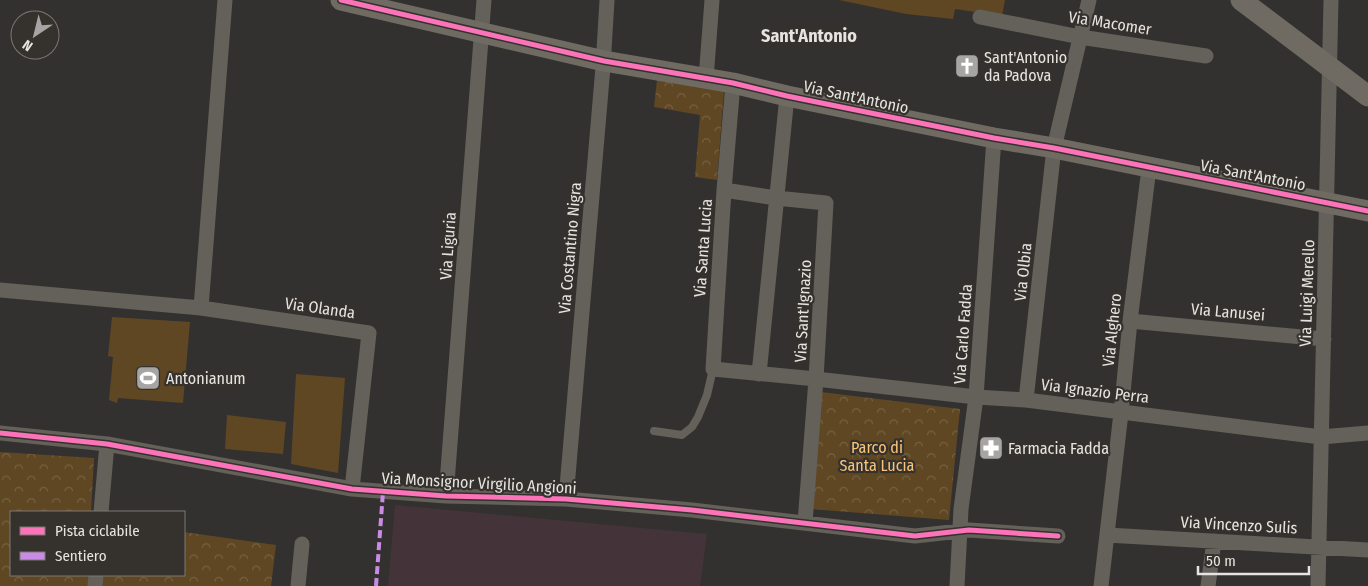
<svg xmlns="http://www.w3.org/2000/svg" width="1368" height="586" viewBox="0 0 1368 586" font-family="'Fira Sans Condensed',sans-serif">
  <defs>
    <pattern id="park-crowns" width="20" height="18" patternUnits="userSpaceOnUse" patternTransform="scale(1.25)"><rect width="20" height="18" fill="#5f4723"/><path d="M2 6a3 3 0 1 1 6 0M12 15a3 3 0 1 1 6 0" fill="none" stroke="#766143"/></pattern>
  </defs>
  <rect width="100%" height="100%" fill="#33312f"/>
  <path fill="#443339" d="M395 505 707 534 700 586H388Z"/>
  <path fill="url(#park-crowns)" d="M657 80 724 91 717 180 695 177 700 115 654 107Z
    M821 392 960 409 949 520 811 509Z
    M0 452 94 458 91 512H11V575H184V532L276 545 271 586H0Z"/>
  <path fill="#5f4723" d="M839 0H1005L1002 16 955 9 953 19 906 14Z
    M112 317 190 322 183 403 118 398 117 403 109 400 113 357 108 356Z
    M296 374 345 378 338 473 291 464Z
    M227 415 286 422 283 454 225 449Z"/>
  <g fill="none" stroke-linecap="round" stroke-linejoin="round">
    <path stroke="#64615a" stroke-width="8" d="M654 431 682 435 692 427 698 417 707 395 713 369"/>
    <path stroke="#64615a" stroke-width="15" d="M980 17 1080 37 1206 56
      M706 79 712 0
      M733 83 724 190 713 369 816 379 976 397 1026 400 1321 437 1368 433
      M724 190 776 198 826 203 816 379 805 523
      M0 290 201 308 369 333 352 489
      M201 308 225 0
      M1130 321 1324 339
      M759 374 787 96
      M1026 400 1054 148 1089 0
      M0 433 107 444 352 489 446 496 566 499 692 510 915 536 969 530 1058 536
      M446 496 484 0
      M566 499 603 67 607 0
      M101 512 107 444
      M1107 535 1368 550
      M95 586 96 575
      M298 586 302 544
      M957 586 961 509 976 397 994 138
      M1101 586 1121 413 1130 321 1149 168
      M1208 586 1214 541
      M1318 586 1331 0"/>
    <path stroke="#6f6b63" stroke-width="21" d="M341 0 604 61 733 83 787 96 994 138 1054 148 1368 211
      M1241 0 1368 96"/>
    <path stroke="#ca8be6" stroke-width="4" stroke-dasharray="8 4" stroke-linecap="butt" d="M376 586 383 492"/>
    <defs>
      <path id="cycleway" d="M341 0 604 61 733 83 787 96 994 138 1054 148 1368 211
        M0 433 107 444 352 489 446 496 566 499 692 510 915 536 969 530 1058 536"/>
    </defs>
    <use href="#cycleway" stroke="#35312d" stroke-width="8"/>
    <use href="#cycleway" stroke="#fb73b8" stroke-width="5"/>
  </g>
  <defs>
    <symbol id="church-square" viewBox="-11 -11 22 22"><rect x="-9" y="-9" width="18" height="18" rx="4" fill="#a7a5a3" stroke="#35312d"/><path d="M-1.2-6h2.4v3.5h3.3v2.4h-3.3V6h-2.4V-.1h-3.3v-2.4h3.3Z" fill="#fff"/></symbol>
    <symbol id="stadium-square" viewBox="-11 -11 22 22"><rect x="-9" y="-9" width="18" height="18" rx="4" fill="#a7a5a3" stroke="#35312d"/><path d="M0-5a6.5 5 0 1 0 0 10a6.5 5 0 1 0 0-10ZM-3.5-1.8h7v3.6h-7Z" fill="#fff"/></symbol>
    <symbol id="pharmacy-square" viewBox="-11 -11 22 22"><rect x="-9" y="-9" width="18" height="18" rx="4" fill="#a7a5a3" stroke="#35312d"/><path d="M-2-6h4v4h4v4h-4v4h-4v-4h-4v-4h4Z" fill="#fff"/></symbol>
  </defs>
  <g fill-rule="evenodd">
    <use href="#church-square" x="953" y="52" width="28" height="28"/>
    <use href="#stadium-square" x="134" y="364" width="28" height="28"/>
    <use href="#pharmacy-square" x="977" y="434" width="28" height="28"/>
  </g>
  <g text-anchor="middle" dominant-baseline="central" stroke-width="4.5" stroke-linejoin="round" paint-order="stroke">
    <g font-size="16" fill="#e6e4e1" stroke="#35312d">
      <text transform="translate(1110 23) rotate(9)">Via Macomer</text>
      <text transform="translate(856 97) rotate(12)">Via Sant'Antonio</text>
      <text transform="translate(1253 175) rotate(11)">Via Sant'Antonio</text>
      <text transform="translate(448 246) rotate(-86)">Via Liguria</text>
      <text transform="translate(570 248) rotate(-85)">Via Costantino Nigra</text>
      <text transform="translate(703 248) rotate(-86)">Via Santa Lucia</text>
      <text transform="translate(1023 272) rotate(-84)">Via Olbia</text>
      <text transform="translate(1307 293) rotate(-88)">Via Luigi Merello</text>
      <text transform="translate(320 308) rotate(8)">Via Olanda</text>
      <text transform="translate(803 311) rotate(-87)">Via Sant'Ignazio</text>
      <text transform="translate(1228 312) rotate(5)">Via Lanusei</text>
      <text transform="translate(1112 330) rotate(-84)">Via Alghero</text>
      <text transform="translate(963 334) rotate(-86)">Via Carlo Fadda</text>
      <text transform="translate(1095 391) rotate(7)">Via Ignazio Perra</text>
      <text transform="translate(479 483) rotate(3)">Via Monsignor Virgilio Angioni</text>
      <text transform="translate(1239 525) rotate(3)">Via Vincenzo Sulis</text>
    </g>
    <g font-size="16" fill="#e6e4e1" stroke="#35312d" text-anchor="start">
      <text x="984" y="57">Sant'Antonio<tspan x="984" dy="18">da Padova</tspan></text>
      <text x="166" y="378">Antonianum</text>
      <text x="1008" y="448">Farmacia Fadda</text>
    </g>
    <g font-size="16" fill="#fac479" stroke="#35312d">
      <text x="877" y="447">Parco di<tspan x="877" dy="18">Santa Lucia</tspan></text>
    </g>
    <g font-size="18" font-weight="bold" fill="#e6e4e1" stroke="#35312d">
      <text x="809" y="36">Sant'Antonio</text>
    </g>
  </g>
  <rect x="10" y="511" width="175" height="65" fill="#35312d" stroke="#7c7975"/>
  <rect x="20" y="527" width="25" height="8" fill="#fb73b8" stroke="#7c7975"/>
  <text x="55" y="536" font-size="15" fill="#e6e4e1">Pista ciclabile</text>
  <rect x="20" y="552" width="25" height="8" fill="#ca8be6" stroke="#7c7975"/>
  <text x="55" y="561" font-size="15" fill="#e6e4e1">Sentiero</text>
  <g transform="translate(35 35) rotate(215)"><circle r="24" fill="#35312d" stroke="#7c7975"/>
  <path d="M0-4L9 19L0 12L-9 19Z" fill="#a7a5a3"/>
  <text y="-8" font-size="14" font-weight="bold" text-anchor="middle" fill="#e6e4e1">N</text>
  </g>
  <path d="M1198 566v8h111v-8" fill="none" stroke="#e6e4e1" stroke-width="2.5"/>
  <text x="1206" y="566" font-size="15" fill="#e6e4e1" stroke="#35312d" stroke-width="4" paint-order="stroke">50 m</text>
</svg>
